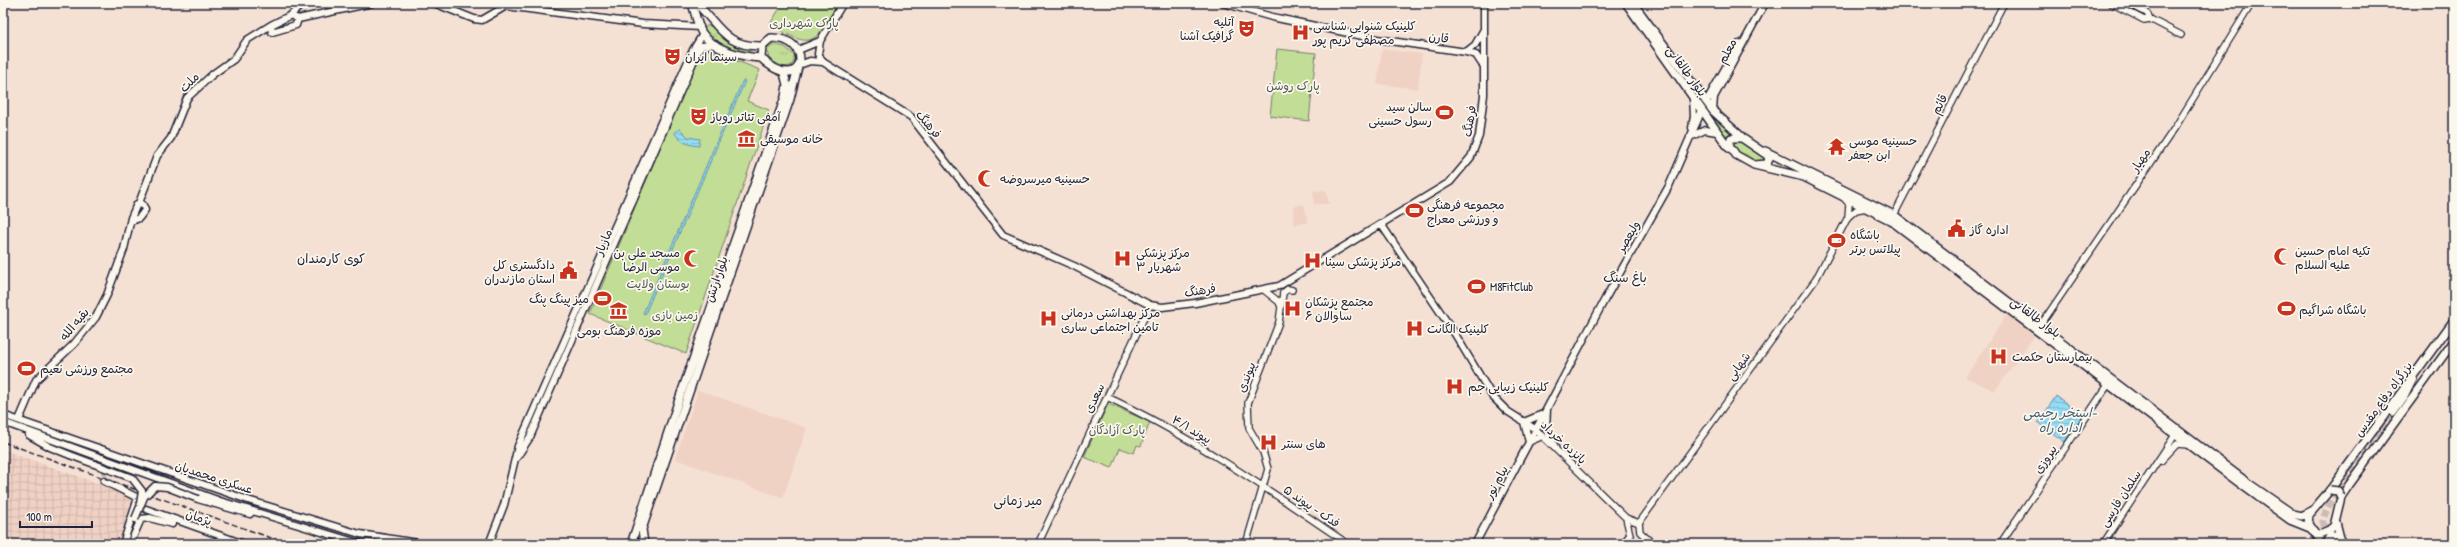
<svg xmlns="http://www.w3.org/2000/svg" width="2457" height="547" viewBox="0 0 2457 547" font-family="'Patrick Hand','Playpen Sans Arabic',sans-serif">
  <defs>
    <pattern id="industrial-grid" width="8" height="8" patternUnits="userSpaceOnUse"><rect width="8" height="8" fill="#f0d2c4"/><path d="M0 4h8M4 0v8" fill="none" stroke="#ceb4a9"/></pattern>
    <pattern id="grass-tufts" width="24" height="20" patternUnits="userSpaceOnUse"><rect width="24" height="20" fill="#c2dd95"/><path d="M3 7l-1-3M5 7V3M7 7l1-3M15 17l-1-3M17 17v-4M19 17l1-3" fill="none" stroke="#a6bd81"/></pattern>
    <pattern id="water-rules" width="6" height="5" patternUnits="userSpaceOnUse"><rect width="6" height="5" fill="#93dcf4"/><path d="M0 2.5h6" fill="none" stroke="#7ebcd2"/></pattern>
  </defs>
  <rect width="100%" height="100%" fill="#f5e1d4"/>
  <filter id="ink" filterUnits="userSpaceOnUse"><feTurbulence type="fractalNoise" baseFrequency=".025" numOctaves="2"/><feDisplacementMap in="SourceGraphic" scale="8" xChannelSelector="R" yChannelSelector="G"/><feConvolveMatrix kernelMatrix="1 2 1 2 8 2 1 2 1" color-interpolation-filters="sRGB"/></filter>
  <g filter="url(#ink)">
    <path fill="#f0d2c4" d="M1382 49 1422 54 1418 89 1377 84Z
      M1326 190 1329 204H1314L1313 191Z
      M1304 204 1308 223 1294 224 1293 206Z
      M2007 314 2035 335 1995 391 1965 377Z
      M698 390 807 428 783 498 675 459Z
      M1274 437 1277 443 1264 450 1261 444Z"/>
    <path fill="url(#industrial-grid)" d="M3 450 134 496 119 544H3Z"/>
    <path fill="url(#grass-tufts)" stroke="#728068" d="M708 25 748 48 751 54C735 51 710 47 704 28Z
      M774 44 785 47 794 55V61L791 66 782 67 769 59 767 50Z
      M1708 110 1731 131 1726 140 1707 112Z
      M1737 138 1766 158 1765 162 1755 163 1733 149V139Z
      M580 311 583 312 524 444H522Z"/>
    <path fill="#c2dd95" stroke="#728068" d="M783 3H841C813 43 815 52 770 24Z
      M707 49 760 70 747 101 769 110 686 354 590 314 700 53Z
      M1277 49 1316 53 1309 121 1270 116Z
      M1108 404 1150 422 1141 446 1137 445 1134 453 1120 448 1112 468 1084 457Z"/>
    <path fill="url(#water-rules)" stroke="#6692aa" d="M743 80 745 81 645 314 643 313Z
      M680 129 688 137 700 139 699 146C688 145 680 142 674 132Z
      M2056 396 2083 415 2065 442 2038 423Z"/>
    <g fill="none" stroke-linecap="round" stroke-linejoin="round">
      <path stroke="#cbbbb5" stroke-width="6" stroke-dasharray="6 3" stroke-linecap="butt" d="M100 461 104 468V481
        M104 481 115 467 125 469"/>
      <path stroke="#cbbbb5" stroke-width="7" stroke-dasharray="7 3.5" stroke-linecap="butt" d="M2335 544C2328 538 2322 531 2323 521 2325 501 2379 432 2393 412"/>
      <defs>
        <path id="tertiary" d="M2111 3 2144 20 2150 19
          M2128 3 2147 13 2150 19 2181 35
          M1894 215 2004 3
          M1848 217 1856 210 1866 208
          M1264 290 1279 302 1281 307
          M2040 326 2176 126 2252 3
          M1107 397C1193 437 1270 491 1348 544
          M1535 429 1626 518 1639 523 1640 532 1653 544
          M1529 442 1543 436
          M2161 461 2177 444 2189 445
          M1626 518 1630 535
          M1639 523 1816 279 1848 217 1849 204 1843 197
          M1038 544 1150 305
          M1246 544 1268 469 1263 452 1249 428 1248 403 1279 322 1283 293 1288 289 1292 290
          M1622 544 1630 535
          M2000 544 2108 385
          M2103 544 2175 435"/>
        <path id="secondary" d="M434 3 474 19 482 20 506 6 643 24 700 27
          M1223 3 1272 17 1377 39 1466 52 1476 55 1482 64
          M291 15 298 19 296 25 272 32 271 25Z
          M291 15 303 3
          M298 19 372 3
          M820 41 818 54 823 62
          M798 50 820 41 843 3
          M1466 52 1475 45 1483 31
          M799 65 810 61 823 62 911 117 1003 235 1074 266 1150 305 1162 307 1195 303 1279 286 1450 182 1471 157 1479 136 1484 95V3
          M1706 102 1739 44
          M1713 110 1714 97 1765 3
          M1692 128 1694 116 1693 98
          M1690 137 1705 130 1717 132
          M139 203 157 156 171 138 187 98 213 74 234 59 247 40 271 25
          M137 204 143 205 145 210 139 218 134 220 131 218Z
          M1381 224 1455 334 1492 396 1507 411 1535 429
          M1547 409 1546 429 1555 447
          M3 415 251 501 360 534 424 544
          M19 420 36 380 74 344 96 317 107 295 124 249 131 218
          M3 422 220 501 361 544
          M29 435 50 447 70 455
          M1529 442 1524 422 1543 414
          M517 457 530 437 698 51 702 46 715 44
          M104 481 138 498 123 544
          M198 499 250 514
          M146 509 244 544
          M130 544 141 519 150 518 172 524
          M489 544 504 505 518 446 693 50 703 34
          M1475 544 1605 299 1669 186 1702 110"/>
        <path id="primary" d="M692 3C695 13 697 24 702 33 713 50 742 57 761 58
          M696 3C720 26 725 47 762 46
          M1626 3 1729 148
          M1633 3 1713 111 1742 137
          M771 38C816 37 805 99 761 58L762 46Z
          M1765 151 1894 215 2248 483 2293 514 2302 516 2314 509
          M1754 165 1767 164 1769 159 1767 155 1742 138H1731L1729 145 1736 155 1754 165 1804 177 1890 220 2246 488 2290 520 2310 528
          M2393 412 2404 397 2413 379
          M2312 530 2308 524 2309 515 2330 490
          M631 544 677 405 785 97 787 85 784 73
          M644 544 642 529 790 99 798 67"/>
        <path id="trunk" d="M2330 490 2454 320
          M2336 522 2340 538 2344 544
          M2313 530 2323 544
          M2329 530 2334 526 2341 497 2349 485 2454 341"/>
      </defs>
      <use href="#tertiary" stroke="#22223b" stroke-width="8"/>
      <use href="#secondary" stroke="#22223b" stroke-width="9"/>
      <use href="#primary" stroke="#22223b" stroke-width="10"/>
      <use href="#trunk" stroke="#22223b" stroke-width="10"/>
      <use href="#tertiary" stroke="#fbf7ec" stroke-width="5.5"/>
      <use href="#secondary" stroke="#fbf7ec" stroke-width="6"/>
      <use href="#primary" stroke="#fbf7ec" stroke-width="7"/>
      <use href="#trunk" stroke="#fbf7ec" stroke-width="7"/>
      <path stroke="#22223b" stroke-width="1.5" stroke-dasharray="6 3" stroke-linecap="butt" d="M3 442 288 544"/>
      <defs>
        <path id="secondary-bridge" d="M70 455 132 478 142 491 140 504
          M135 519 144 497 155 486 167 487 198 499"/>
        <path id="primary-bridge" d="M2330 490 2338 491 2341 497
          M2322 533 2329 530
          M2326 543 2330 536H2334"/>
      </defs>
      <use href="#secondary-bridge" stroke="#22223b" stroke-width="9" stroke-linecap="butt"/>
      <use href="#primary-bridge" stroke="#22223b" stroke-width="10" stroke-linecap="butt"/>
      <use href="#secondary-bridge" stroke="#fbf7ec" stroke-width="6"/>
      <use href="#primary-bridge" stroke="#fbf7ec" stroke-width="7"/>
    </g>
  </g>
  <defs>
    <symbol id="theatre-bare" viewBox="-9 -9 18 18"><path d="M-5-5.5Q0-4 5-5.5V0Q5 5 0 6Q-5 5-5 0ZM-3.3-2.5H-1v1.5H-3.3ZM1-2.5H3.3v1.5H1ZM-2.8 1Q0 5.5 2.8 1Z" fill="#c8321e" stroke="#fbf7ec" stroke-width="2.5" paint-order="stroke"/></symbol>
    <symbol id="hospital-bare" viewBox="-9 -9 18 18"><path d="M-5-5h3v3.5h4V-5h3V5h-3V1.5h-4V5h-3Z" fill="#c8321e" stroke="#fbf7ec" stroke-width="2.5" paint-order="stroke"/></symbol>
    <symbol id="stadium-bare" viewBox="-9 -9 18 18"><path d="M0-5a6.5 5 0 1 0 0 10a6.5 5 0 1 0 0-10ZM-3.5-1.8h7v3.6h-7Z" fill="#c8321e" stroke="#fbf7ec" stroke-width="2.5" paint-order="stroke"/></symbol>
    <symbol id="museum-bare" viewBox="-9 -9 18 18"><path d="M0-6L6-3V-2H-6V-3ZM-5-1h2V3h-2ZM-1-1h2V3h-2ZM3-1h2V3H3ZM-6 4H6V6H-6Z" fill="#c8321e" stroke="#fbf7ec" stroke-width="2.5" paint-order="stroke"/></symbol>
    <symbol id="temple-bare" viewBox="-9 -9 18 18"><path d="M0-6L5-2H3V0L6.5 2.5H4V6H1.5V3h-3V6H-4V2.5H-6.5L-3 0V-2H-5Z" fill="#c8321e" stroke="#fbf7ec" stroke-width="2.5" paint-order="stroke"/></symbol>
    <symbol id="mosque-bare" viewBox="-9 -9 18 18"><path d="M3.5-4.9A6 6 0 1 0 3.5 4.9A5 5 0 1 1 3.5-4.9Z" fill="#c8321e" stroke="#fbf7ec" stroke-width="2.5" paint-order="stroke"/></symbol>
    <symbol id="civic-bare" viewBox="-9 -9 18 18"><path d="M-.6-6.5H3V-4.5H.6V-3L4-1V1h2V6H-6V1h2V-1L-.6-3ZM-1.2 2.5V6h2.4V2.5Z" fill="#c8321e" stroke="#fbf7ec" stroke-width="2.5" paint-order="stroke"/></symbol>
  </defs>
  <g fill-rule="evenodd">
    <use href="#theatre-bare" x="1234" y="16" width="25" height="25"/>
    <use href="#hospital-bare" x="1288" y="20" width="25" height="25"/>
    <use href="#theatre-bare" x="660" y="44" width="25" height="25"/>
    <use href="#stadium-bare" x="1432" y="100" width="25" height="25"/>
    <use href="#theatre-bare" x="686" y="104" width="25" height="25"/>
    <use href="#museum-bare" x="734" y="126" width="25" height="25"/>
    <use href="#temple-bare" x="1824" y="134" width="25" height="25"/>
    <use href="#mosque-bare" x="974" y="166" width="25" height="25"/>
    <use href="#stadium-bare" x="1402" y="198" width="25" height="25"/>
    <use href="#civic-bare" x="1944" y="216" width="25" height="25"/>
    <use href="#stadium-bare" x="1824" y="228" width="25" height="25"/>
    <use href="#mosque-bare" x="2270" y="244" width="25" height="25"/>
    <use href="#mosque-bare" x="680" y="246" width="25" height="25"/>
    <use href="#hospital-bare" x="1110" y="246" width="25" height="25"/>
    <use href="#hospital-bare" x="1300" y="248" width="25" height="25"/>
    <use href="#civic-bare" x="556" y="258" width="25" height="25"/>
    <use href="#stadium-bare" x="1464" y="274" width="25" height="25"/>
    <use href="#stadium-bare" x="590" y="286" width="25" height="25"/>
    <use href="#hospital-bare" x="1280" y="296" width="25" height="25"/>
    <use href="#stadium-bare" x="2274" y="296" width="25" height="25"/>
    <use href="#museum-bare" x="606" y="298" width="25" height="25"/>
    <use href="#hospital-bare" x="1036" y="306" width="25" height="25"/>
    <use href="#hospital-bare" x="1402" y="316" width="25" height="25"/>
    <use href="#hospital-bare" x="1986" y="344" width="25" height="25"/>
    <use href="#stadium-bare" x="14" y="356" width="25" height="25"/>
    <use href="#hospital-bare" x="1442" y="374" width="25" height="25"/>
    <use href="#hospital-bare" x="1256" y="430" width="25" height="25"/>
  </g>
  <g text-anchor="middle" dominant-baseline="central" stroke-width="3.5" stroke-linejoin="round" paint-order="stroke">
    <g font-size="12" fill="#22223b" stroke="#fbf7ec" text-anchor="start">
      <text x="1234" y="21" text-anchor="end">آتلیه<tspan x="1234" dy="14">گرافیک آشنا</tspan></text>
      <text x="1313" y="25">کلینیک شنوایی شناسی<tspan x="1313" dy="14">مصطفی کریم پور</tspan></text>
      <text x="685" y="56">سینما ایران</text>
      <text x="1432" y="106" text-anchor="end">سالن سید<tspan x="1432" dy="14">رسول حسینی</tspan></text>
      <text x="711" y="116">آمفی تئاتر روباز</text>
      <text x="760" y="138">خانه موسیقی</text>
      <text x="1849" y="140">حسینیه موسی<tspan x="1849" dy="14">ابن جعفر</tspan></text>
      <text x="1000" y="178">حسینیه میرسروضه</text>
      <text x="1427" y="204">مجموعه فرهنگی<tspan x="1427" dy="14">و ورزشی معراج</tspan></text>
      <text x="1970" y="229">اداره گاز</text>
      <text x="1850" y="234">باشگاه<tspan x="1850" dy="14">پیلاتس برتر</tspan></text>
      <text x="2295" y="250">تکیه امام حسین<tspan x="2295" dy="14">علیه السلام</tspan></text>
      <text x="680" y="252" text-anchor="end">مسجد علی بن<tspan x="680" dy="14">موسی الرضا</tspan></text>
      <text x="1136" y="252">مرکز پزشکی<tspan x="1136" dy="14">شهریار ۳</tspan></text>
      <text x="1325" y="261">مرکز پزشکی سینا</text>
      <text x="555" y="264" text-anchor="end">دادگستری کل<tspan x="555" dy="14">استان مازندران</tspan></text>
      <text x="1490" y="286">M8FitClub</text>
      <text x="589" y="298" text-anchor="end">میز پینگ پنگ</text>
      <text x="1305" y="301">مجتمع پزشکان<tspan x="1305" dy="14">ساوالان ۶</tspan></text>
      <text x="2299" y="309">باشگاه شراگیم</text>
      <text x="1061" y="312">مرکز بهداشتی درمانی<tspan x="1061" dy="14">تامین اجتماعی ساری</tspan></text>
      <text x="1427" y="328">کلینیک الگانت</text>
      <text x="619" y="330" text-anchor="middle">موزه فرهنگ بومی</text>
      <text x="2012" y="356">بیمارستان حکمت</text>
      <text x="40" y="368">مجتمع ورزشی نعیم</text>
      <text x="1468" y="386">کلینیک زیبایی جم</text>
      <text x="1282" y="443">های سنتر</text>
    </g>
    <g font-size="12" fill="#525a56" stroke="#fbf7ec">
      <text x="804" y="22">پارک شهرداری</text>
      <text x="1293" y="85">پارک روشن</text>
      <text x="658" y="283">بوستان ولایت</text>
      <text x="675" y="314">زمین بازی</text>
      <text x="1117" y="429">پارک آزادگان</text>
    </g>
    <g font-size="12" fill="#22223b" stroke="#fbf7ec">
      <text transform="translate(1439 37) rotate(8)">قارن</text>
      <text transform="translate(1727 51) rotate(-62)">معلم</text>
      <text transform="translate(1687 71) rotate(54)">بلوار طالقانی</text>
      <text transform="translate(189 82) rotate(-46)">ملت</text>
      <text transform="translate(1939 104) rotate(-63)">قائم</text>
      <text transform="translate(1469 121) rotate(-81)">فرهنگ</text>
      <text transform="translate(929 124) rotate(50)">فرهنگ</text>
      <text transform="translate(2140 160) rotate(-56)">مهیار</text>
      <text transform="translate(1628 236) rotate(-60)">ولیعصر</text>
      <text transform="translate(603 242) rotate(-67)">مازیار</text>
      <text transform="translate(716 279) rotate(-71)">بلوار ارتش</text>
      <text transform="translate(1200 290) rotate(-9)">فرهنگ</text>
      <text transform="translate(2036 317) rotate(37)">بلوار طالقانی</text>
      <text transform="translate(74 324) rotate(-50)">بقیه الله</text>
      <text transform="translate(1738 366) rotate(-54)">شهابی</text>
      <text transform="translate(1246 377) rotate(-69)">پیوندی</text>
      <text transform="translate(1094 398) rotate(-64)">سعدی</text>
      <text transform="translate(2383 399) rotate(-54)">بزرگراه دفاع مقدس</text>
      <text transform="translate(1192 429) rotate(31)">پیوند ۴/۱</text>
      <text transform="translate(1564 442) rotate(43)">پانزده خرداد</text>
      <text transform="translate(2045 459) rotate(-56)">پیروزی</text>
      <text transform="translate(214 477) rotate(18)">عسکری محمدیان</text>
      <text transform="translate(1496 482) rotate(-62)">پیام نور</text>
      <text transform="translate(2120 498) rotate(-57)">سلمان فارسی</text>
      <text transform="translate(1312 506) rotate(34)">فدک - پیوند ۵</text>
      <text transform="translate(199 517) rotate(19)">پژمان</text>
    </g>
    <g font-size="13" fill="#22223b" stroke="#fbf7ec">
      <text x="331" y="258">کوی کارمندان</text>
      <text x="1625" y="277">باغ سنگ</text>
      <text x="1018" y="500">میر زمانی</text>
    </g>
    <g font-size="13" font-style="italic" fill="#445a72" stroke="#fbf7ec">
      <text x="2060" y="412">استخر رحیمی-<tspan x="2060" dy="15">اداره راه</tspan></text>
    </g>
  </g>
  <rect width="2457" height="547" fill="none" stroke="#fbf7ec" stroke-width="16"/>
  <rect x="8" y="8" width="2441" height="531" fill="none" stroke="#22223b" stroke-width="1.5" filter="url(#ink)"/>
  <path d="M20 521v6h72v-6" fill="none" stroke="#22223b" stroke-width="2"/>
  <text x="26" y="521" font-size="12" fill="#22223b" stroke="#fbf7ec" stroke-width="3" paint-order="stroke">100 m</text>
</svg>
